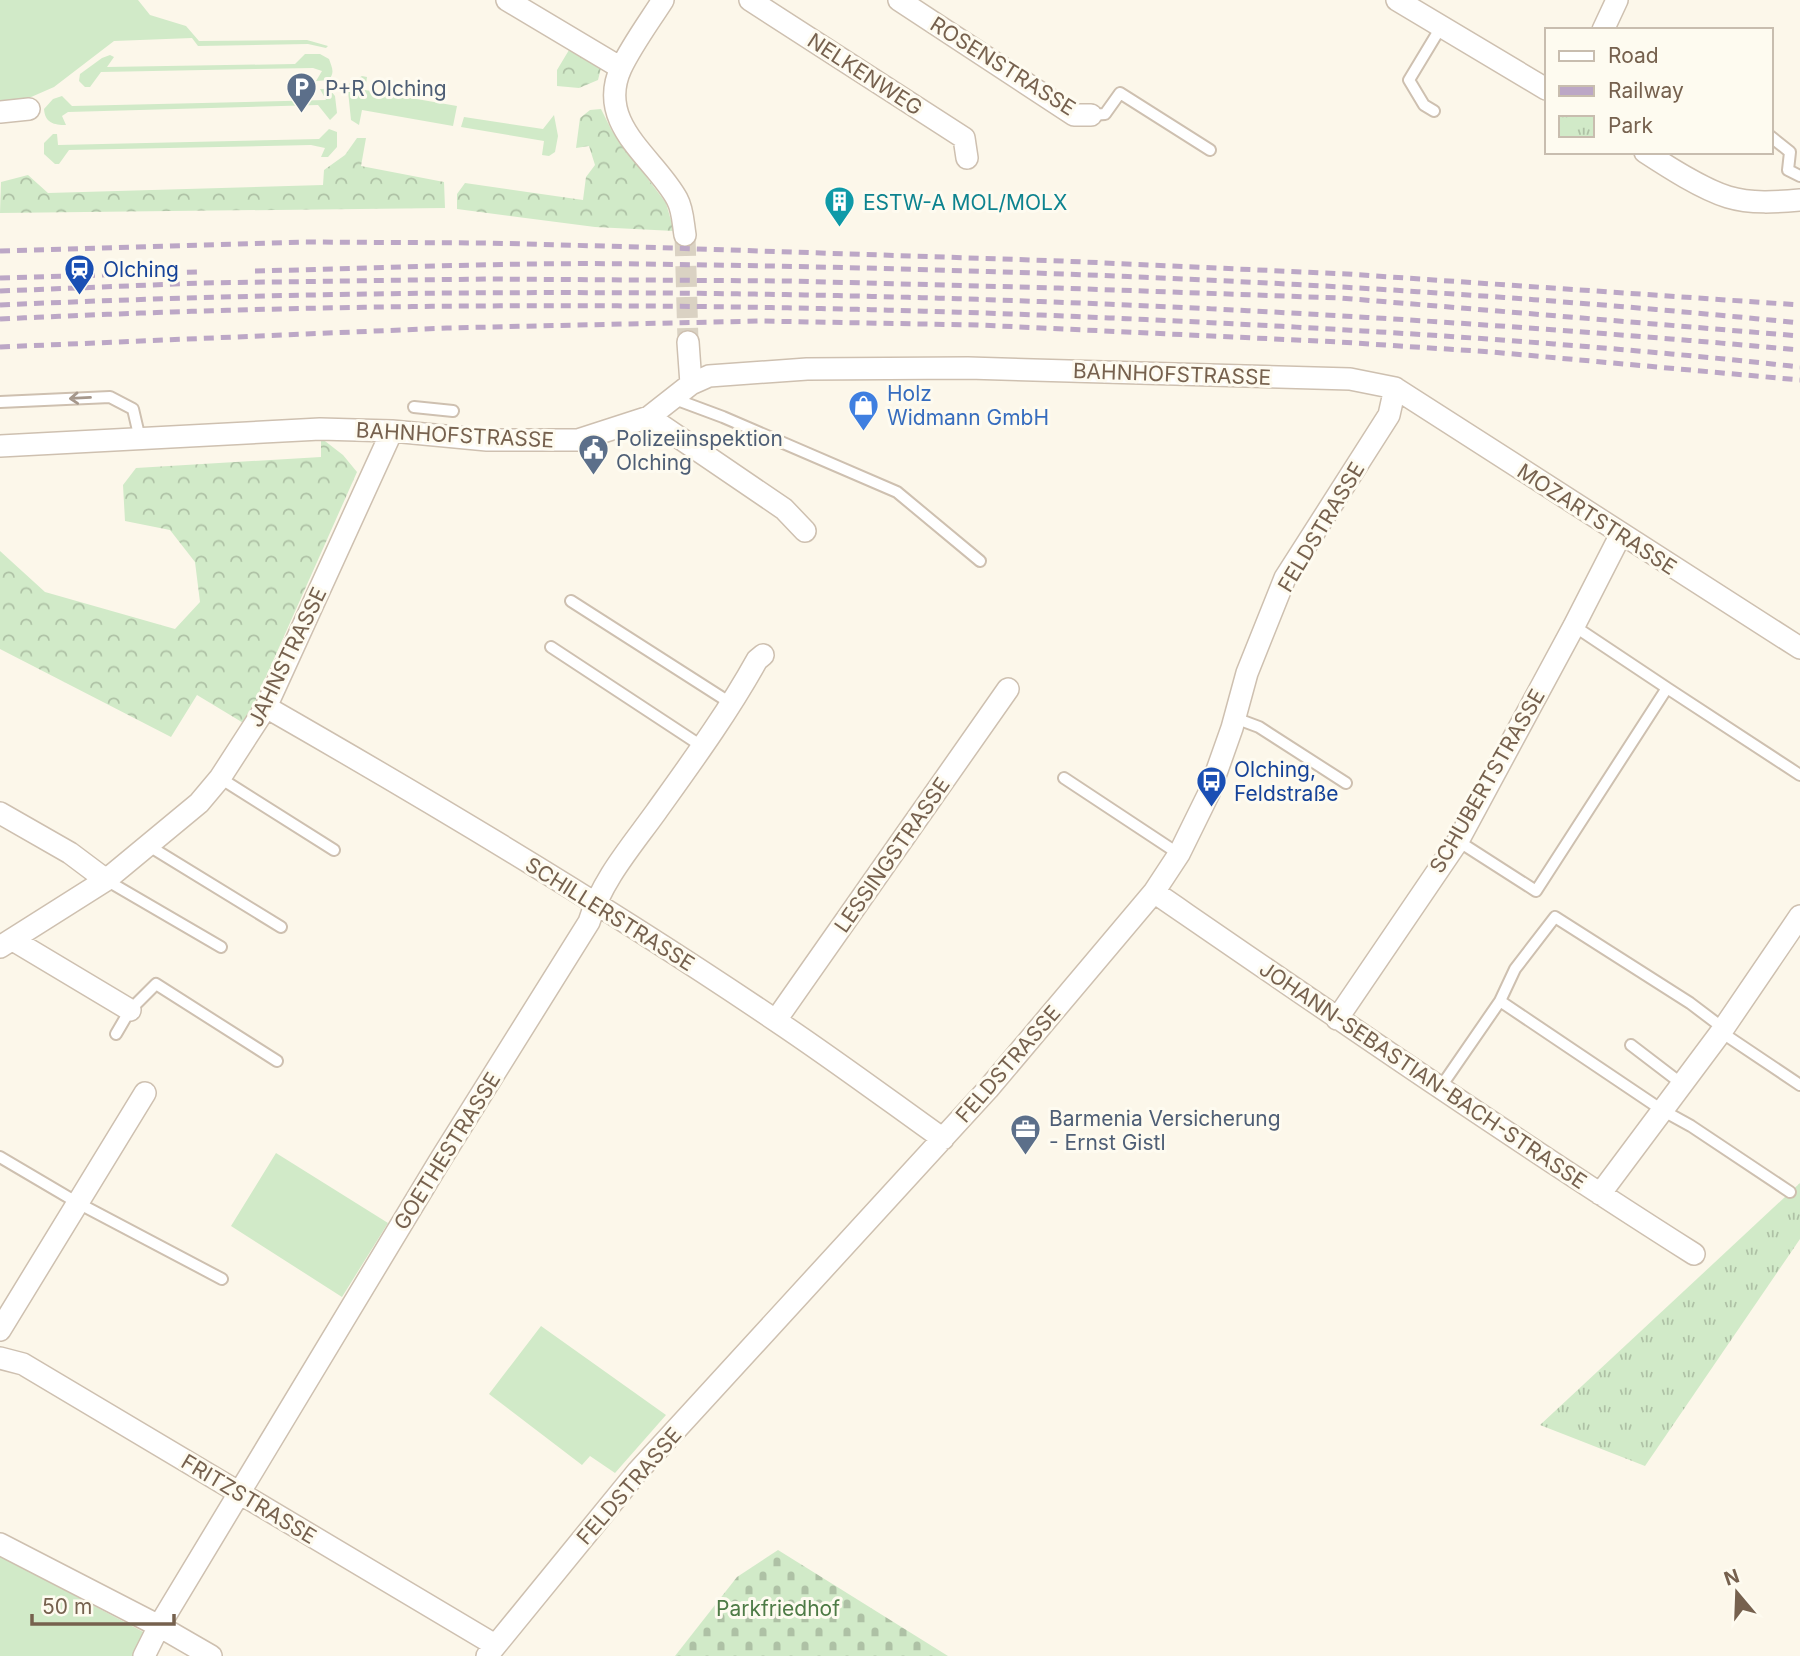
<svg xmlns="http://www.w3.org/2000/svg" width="1800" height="1656" viewBox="0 0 1800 1656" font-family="Inter,sans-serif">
  <defs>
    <pattern id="forest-crowns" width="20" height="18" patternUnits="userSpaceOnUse" patternTransform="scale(1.75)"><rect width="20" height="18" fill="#d1eac8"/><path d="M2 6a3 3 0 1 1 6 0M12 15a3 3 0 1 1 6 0" fill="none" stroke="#aec1a5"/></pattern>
    <pattern id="cemetery-stones" width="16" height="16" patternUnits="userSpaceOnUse" patternTransform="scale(1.75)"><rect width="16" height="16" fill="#d1eac8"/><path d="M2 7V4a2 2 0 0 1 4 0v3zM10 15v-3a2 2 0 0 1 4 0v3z" fill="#aec1a5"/></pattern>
    <pattern id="park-tufts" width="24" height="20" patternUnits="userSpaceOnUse" patternTransform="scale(1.75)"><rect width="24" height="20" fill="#d1eac8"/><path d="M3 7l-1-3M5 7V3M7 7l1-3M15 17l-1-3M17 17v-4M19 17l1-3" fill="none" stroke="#aec1a5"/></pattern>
  </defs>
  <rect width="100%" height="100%" fill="#fcf7ea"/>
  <path fill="#d1eac8" d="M0 0H138L150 15 186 26 199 41 307 40 328 46 326 48 308 44 198 46 192 38 114 41 54 87 22 101 0 103Z
    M305 54H320L329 59C332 68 335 72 329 80L316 81 322 71 313 68 101 72 90 87H85L79 81 80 74 102 58 110 55 114 57 107 67 295 64Z
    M362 76 367 77 365 90 457 106 453 126 362 110 359 125 351 120 348 91 349 84Z
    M320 89H329L335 96 337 113 330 120 318 105 68 112 62 116 66 125C54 125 45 123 44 109L53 99 62 96 72 106 326 100Z
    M554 115 558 136 555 152 549 156 542 155 544 141 461 127 464 117 543 129Z
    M329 129 337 132V147L328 157H321L325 148 311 145 69 150 59 164H55L44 154V143L53 134H57L58 145 319 139Z
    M276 1153 388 1223 342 1297 231 1226Z
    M541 1326 666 1415 615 1473 590 1456 582 1465 489 1394Z
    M0 1556 147 1634 135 1656H0Z"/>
  <path fill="url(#forest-crowns)" d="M569 50 588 61 592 58 601 68 598 80 579 88 557 86V70Z
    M601 109 612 131 666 203 674 231 595 227 457 209V194L465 183 583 200 586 177 595 165 589 146 576 148 580 118 590 110Z
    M357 138H366L361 166 444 182 445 208 0 213 1 182 28 175 48 193 323 185 324 170 345 155Z
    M321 438 343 455 357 472 245 724 197 695 171 737 0 649V551L45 592 175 629 200 602 195 562 170 530 125 521 123 485 136 468 321 457Z"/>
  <path fill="url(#cemetery-stones)" d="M778 1550 948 1656H675L737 1577Z"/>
  <path fill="url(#park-tufts)" d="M1800 1183V1239L1645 1466 1540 1425Z"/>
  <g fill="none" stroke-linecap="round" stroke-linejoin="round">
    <path stroke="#dad2c3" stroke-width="21" stroke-dasharray="21 10" stroke-linecap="butt" d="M685 235 688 342"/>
    <defs>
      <path id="lane" d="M1434 111 1424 105 1409 80 1441 27
        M1091 115 1105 114 1120 93 1210 150
        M1770 136 1790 152 1788 170 1800 176
        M672 398 723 417 897 492 980 561
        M0 402 110 397 133 409 140 439
        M414 407 453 411
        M571 601 732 704
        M551 647 703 747
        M1667 688 1800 775
        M1235 718 1259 727 1346 783
        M220 778 334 850
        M1064 778 1179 854
        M1458 841 1536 891 1667 688 1574 626
        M149 846 281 927
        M106 880 221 947
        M1500 1001 1662 1110 1691 1126 1790 1192
        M1721 1032 1800 1085
        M116 1034 130 1010 156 984 277 1061
        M1631 1045 1682 1084
        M1440 1088 1500 1001 1515 969 1555 917 1690 1003 1723 1028
        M0 1157 78 1203 222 1279"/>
      <path id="street" d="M507 0 621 68
        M663 0C649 22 632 45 621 68 595 124 655 158 677 199 683 210 683 223 685 235
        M750 0 964 138 967 158
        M899 0 1074 115H1091
        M1397 0 1546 89
        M1603 30 1617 0
        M0 112 29 109
        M1645 152C1668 167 1702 189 1728 197 1751 204 1777 202 1800 200
        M688 342 691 384
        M649 417 784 509 805 531
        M0 446 320 429 392 431 487 440H578L649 417 691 384 709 376 807 369 968 368 1350 379 1395 388 1800 648
        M266 707C439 806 610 908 775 1020 832 1058 887 1099 943 1139
        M0 813 70 853 106 880
        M1154 892C1333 1015 1511 1138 1694 1254
        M13 940 130 1010
        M0 947 106 880 199 803 220 778 266 707 392 431
        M1337 1019 1458 841 1574 626 1621 534
        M776 1020 1008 689
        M1600 1194 1721 1032 1800 916
        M0 1330 145 1093
        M0 1358 23 1364 495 1645
        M0 1544 159 1626 211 1656
        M144 1656 159 1626 439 1162 589 922C602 880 630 848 656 812 691 763 727 714 757 660L763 655
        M487 1656 638 1471 988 1089 1154 892 1179 854 1209 793 1232 728 1247 673 1285 578 1389 415 1395 388"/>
    </defs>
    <use href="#lane" stroke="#cec0b0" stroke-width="14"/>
    <use href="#street" stroke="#cec0b0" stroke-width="24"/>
    <use href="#lane" stroke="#fff" stroke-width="10"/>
    <use href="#street" stroke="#fff" stroke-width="21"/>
    <path stroke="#bca7c6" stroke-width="5" stroke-dasharray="10 7" stroke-linecap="butt" d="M0 251 304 242 487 243 640 247 1062 261 1347 274 1800 305
      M255 271C384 268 514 262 644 264 1029 269 1416 284 1800 323
      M0 278 199 272
      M0 291 202 283 486 279 788 281 1058 288 1340 298 1800 336
      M0 305C601 278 1201 296 1800 350
      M0 319C392 300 785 302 1177 321 1385 331 1593 344 1800 367
      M0 347 447 328 759 321 978 325 1339 342 1492 352 1800 380"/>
  </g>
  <defs><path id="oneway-shaft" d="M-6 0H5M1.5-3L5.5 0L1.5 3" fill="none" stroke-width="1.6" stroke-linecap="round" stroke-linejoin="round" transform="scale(1.75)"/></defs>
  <use stroke="#a6988c" href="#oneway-shaft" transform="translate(80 398) rotate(177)"/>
  <defs>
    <symbol id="parking-pin" viewBox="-11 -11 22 30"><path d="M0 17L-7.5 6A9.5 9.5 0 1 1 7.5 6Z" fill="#5c6f8a" stroke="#fefbf0"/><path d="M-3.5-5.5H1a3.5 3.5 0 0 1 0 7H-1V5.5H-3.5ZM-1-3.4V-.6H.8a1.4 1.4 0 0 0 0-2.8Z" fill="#fff"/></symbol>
    <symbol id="building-pin" viewBox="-11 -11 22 30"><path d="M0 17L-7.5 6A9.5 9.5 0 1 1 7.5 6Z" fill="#0f9aa8" stroke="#fefbf0"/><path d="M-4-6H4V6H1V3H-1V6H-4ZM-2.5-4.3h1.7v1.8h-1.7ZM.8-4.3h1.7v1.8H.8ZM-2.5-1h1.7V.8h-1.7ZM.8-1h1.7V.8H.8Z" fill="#fff"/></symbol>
    <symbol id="station-pin" viewBox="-11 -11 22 30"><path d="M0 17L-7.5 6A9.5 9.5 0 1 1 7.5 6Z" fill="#1a4fb4" stroke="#fefbf0"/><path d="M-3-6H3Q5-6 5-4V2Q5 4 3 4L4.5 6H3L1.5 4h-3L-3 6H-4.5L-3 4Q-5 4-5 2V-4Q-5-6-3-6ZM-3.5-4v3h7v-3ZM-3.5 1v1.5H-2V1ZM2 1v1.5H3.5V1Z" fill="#fff"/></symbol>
    <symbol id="shop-pin" viewBox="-11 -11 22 30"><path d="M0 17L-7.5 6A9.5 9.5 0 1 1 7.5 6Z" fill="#3f7fe0" stroke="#fefbf0"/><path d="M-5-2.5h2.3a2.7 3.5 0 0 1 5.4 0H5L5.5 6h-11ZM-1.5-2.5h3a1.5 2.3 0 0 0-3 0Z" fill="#fff"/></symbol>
    <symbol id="civic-pin" viewBox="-11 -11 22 30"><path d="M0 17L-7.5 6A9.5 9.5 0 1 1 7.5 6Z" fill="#5c6f8a" stroke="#fefbf0"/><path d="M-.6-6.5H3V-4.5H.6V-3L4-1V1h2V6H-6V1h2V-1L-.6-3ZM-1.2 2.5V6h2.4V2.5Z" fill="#fff"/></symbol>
    <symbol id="bus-pin" viewBox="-11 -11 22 30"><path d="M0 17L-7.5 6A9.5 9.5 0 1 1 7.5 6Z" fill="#1a4fb4" stroke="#fefbf0"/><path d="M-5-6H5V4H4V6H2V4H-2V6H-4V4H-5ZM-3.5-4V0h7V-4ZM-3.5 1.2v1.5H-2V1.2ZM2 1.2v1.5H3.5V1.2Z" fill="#fff"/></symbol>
    <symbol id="office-pin" viewBox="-11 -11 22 30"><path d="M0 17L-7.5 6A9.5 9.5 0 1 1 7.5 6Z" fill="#5c6f8a" stroke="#fefbf0"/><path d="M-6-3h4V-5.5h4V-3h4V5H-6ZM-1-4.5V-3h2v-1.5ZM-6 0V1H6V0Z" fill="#fff"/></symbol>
  </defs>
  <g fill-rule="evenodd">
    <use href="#parking-pin" x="284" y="70" width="35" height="47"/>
    <use href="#building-pin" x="822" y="184" width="35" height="47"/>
    <use href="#station-pin" x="62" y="252" width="35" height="47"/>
    <use href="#shop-pin" x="846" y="388" width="35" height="47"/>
    <use href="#civic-pin" x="576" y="432" width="35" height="47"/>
    <use href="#bus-pin" x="1194" y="764" width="35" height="47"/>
    <use href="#office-pin" x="1008" y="1112" width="35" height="47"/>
  </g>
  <g text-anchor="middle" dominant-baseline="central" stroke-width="6" stroke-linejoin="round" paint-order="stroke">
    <g font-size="21" fill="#76614e" stroke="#fefbf0">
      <text transform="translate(1003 66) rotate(32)">ROSENSTRASSE</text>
      <text transform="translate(865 74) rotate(33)">NELKENWEG</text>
      <text transform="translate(1172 374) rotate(2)">BAHNHOFSTRASSE</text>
      <text transform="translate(455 435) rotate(3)">BAHNHOFSTRASSE</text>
      <text transform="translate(1597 519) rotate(33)">MOZARTSTRASSE</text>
      <text transform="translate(1321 527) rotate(-59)">FELDSTRASSE</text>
      <text transform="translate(287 657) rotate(-64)">JAHNSTRASSE</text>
      <text transform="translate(1487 781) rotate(-60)">SCHUBERTSTRASSE</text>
      <text transform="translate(892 855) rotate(-55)">LESSINGSTRASSE</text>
      <text transform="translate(610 914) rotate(32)">SCHILLERSTRASSE</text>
      <text transform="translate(1008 1064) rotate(-49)">FELDSTRASSE</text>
      <text transform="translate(1423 1075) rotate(34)">JOHANN-SEBASTIAN-BACH-STRASSE</text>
      <text transform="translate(447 1151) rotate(-58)">GOETHESTRASSE</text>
      <text transform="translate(629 1486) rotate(-49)">FELDSTRASSE</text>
      <text transform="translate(249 1499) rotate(31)">FRITZSTRASSE</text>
    </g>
    <g font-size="21" fill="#4e5e75" stroke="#fefbf0" text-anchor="start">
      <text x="325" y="88">P+R Olching</text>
      <text x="616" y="438">Polizeiinspektion<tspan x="616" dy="24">Olching</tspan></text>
      <text x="1049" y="1118">Barmenia Versicherung<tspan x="1049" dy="24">- Ernst Gistl</tspan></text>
    </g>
    <g font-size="21" fill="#0d838f" stroke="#fefbf0" text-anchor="start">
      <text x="863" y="202">ESTW-A MOL/MOLX</text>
    </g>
    <g font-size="21" fill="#164399" stroke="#fefbf0" text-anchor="start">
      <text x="103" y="269">Olching</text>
      <text x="1234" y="769">Olching,<tspan x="1234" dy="24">Feldstraße</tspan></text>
    </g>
    <g font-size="21" fill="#366cbe" stroke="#fefbf0" text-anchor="start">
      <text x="887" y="393">Holz<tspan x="887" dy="24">Widmann GmbH</tspan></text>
    </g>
    <g font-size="21" fill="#4e7b46" stroke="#fefbf0">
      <text x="778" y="1608">Parkfriedhof</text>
    </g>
  </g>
  <rect x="1545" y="28" width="228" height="126" fill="#fefbf0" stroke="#c8bdaf" stroke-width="2"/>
  <rect x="1559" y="51" width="35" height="10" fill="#ffffff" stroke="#c8bdaf" stroke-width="2"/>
  <text x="1608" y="63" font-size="21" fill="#76614e">Road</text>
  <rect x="1559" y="86" width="35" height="10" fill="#bca7c6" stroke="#c8bdaf" stroke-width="2"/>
  <text x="1608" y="98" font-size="21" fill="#76614e">Railway</text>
  <rect x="1559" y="116" width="35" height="21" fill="url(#park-tufts)" stroke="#c8bdaf" stroke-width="2"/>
  <text x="1608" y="133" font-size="21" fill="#76614e">Park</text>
  <g transform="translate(1737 1593) rotate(341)" stroke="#fefbf0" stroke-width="5" paint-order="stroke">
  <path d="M0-5L12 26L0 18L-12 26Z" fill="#76614e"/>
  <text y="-10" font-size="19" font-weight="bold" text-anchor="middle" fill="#76614e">N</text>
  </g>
  <path d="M32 1614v10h142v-10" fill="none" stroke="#76614e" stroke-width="3.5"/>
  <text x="42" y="1614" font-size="21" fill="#76614e" stroke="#fefbf0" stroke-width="5" paint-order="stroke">50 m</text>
</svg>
